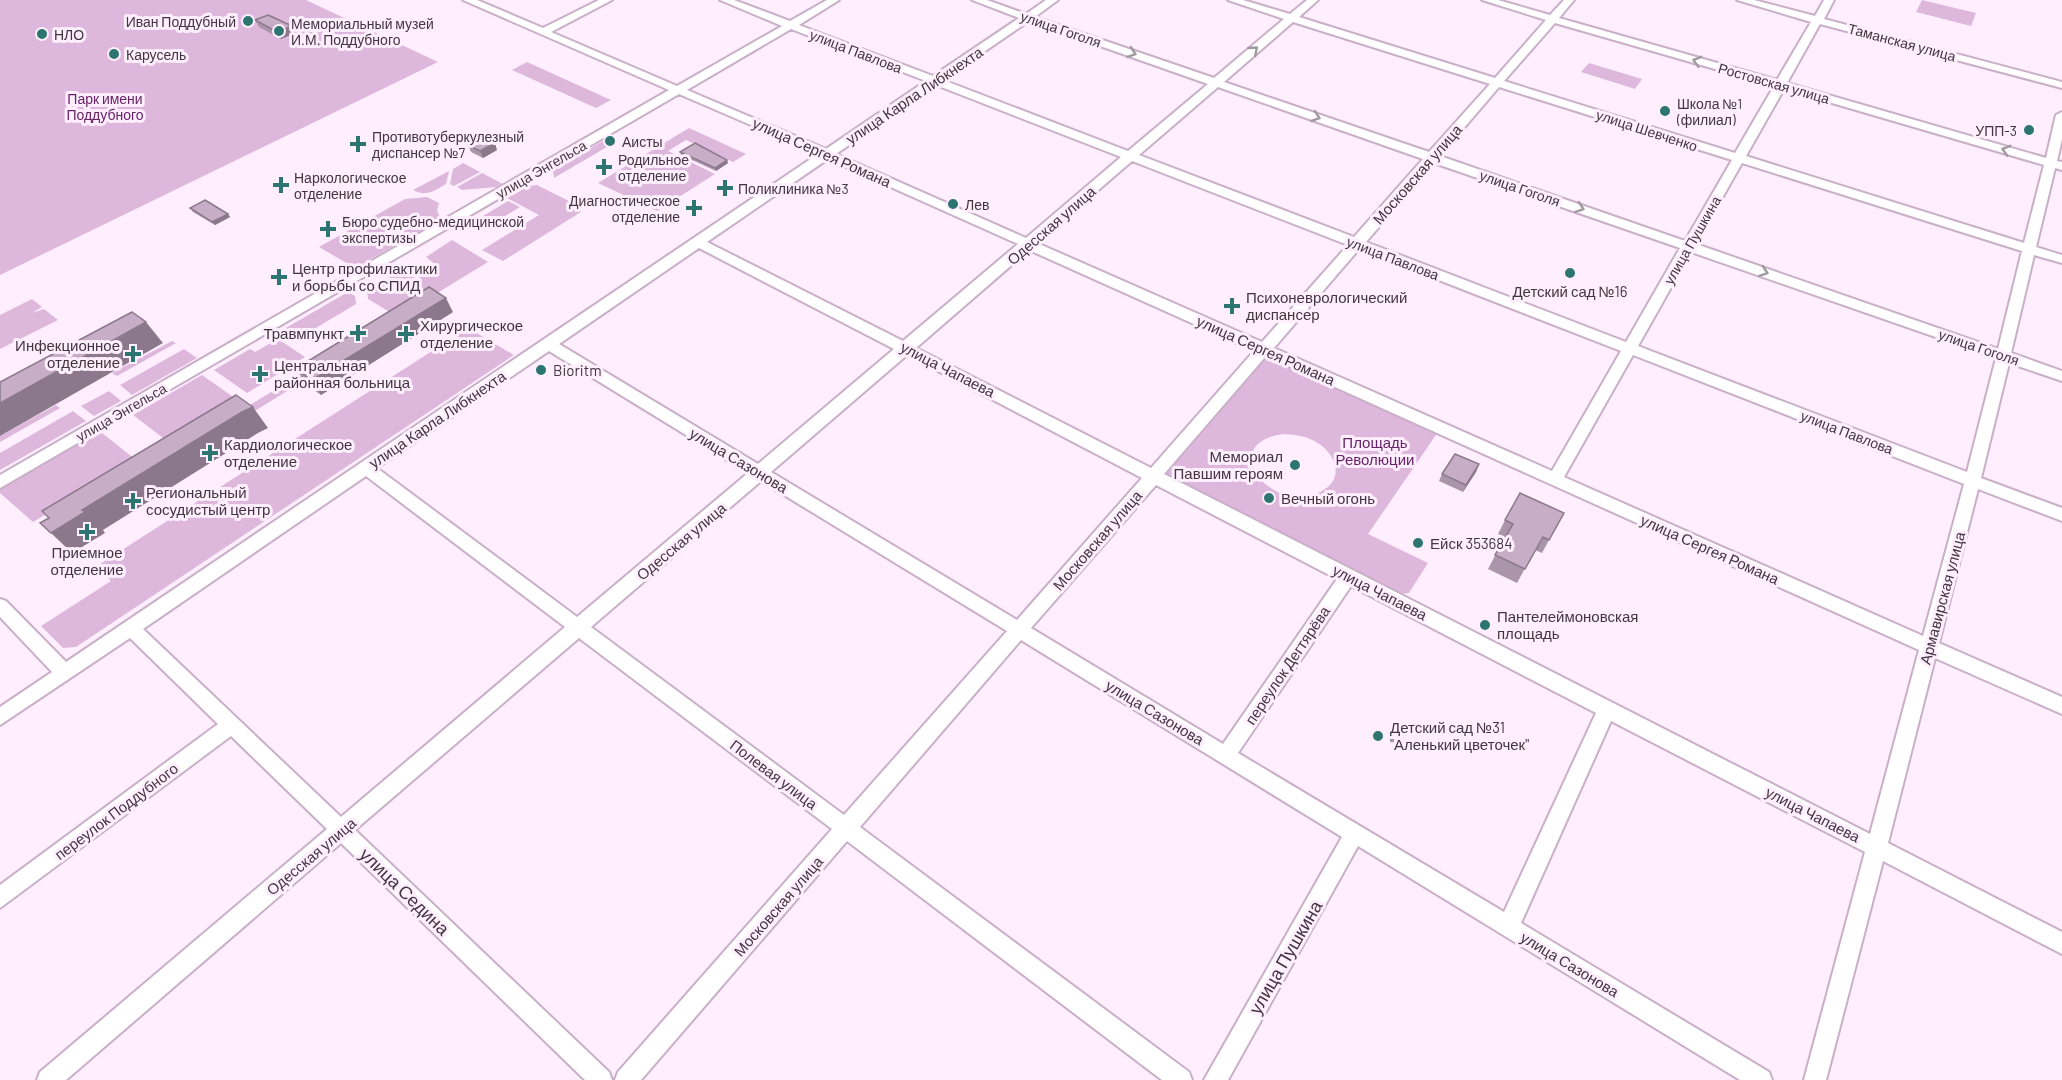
<svg xmlns="http://www.w3.org/2000/svg" width="2062" height="1080" viewBox="0 0 2062 1080" font-family="Barlow,sans-serif">
  <rect width="100%" height="100%" fill="#ffeffe"/>
  <path fill="#deb7dc" fill-rule="evenodd" d="M0 0H306L438 62 0 275Z
    M1922 0 1976 13 1971 26 1916 12Z
    M527 62 611 100 596 108 512 70Z
    M1589 63 1642 79 1635 89 1581 72Z
    M689 128 746 154 733 162 686 140 668 151 715 174 657 211 598 183Z
    M610 137 617 141 554 178 553 170Z
    M463 163 480 172 454 186 450 184 453 169Z
    M449 171 446 184C434 191 427 197 413 190Z
    M482 173 503 184 496 187 462 190 457 187Z
    M537 185 579 206 581 212 503 261 482 250 539 215 507 198 529 186Z
    M427 197 439 203 437 211 441 219 355 268 319 247 405 199Z
    M508 201 520 207 495 222 483 216Z
    M452 240 488 262 403 314H393L368 299 367 291 399 272H404L417 279 438 267 426 257Z
    M348 292 355 296 356 304 299 338 284 329Z
    M32 299 42 307 32 313 44 309 58 320 0 349V315Z
    M468 328 514 355 76 647 63 648 41 626 111 581 97 566Z
    M278 339 305 357 247 393 214 370 250 349 255 352Z
    M172 341 176 343 117 376 112 373Z
    M348 345 355 349 211 438 204 433Z
    M184 349 197 358 132 395 120 385Z
    M1263 356 1438 432 1368 534 1428 563 1409 593 1401 594 1162 474ZM1285 434C1296 435 1306 436 1316 442 1336 453 1346 480 1320 492 1269 516 1215 441 1285 434Z
    M202 375 236 399 167 441 133 415Z
    M109 391 121 401 94 416 81 406Z
    M56 405 60 408 0 442V436Z
    M73 411 86 421 0 470V453Z
    M97 429 136 460 33 522 0 493V485Z"/>
  <g fill="none" stroke-linecap="round" stroke-linejoin="round">
    <defs>
      <path id="minor" d="M463 0H477L543 28 599 0H612L551 32 677 86 782 26 720 0H734L790 21 827 0H839L799 25 933 76 1019 18 972 0H987L1026 14 1046 0H1058L1035 17 1214 78 1284 19 1228 0H1243L1290 14 1307 0H1318L1299 17 1495 78 1546 20 1482 0H1498L1550 15 1564 0H1574L1559 18 1777 80 1811 22 1737 0H1754L1815 16 1824 0H1834L1824 19 2062 82V88L1820 24 1787 83 2046 158 2056 115 2062 112V139L2057 161 2062 162V170L2055 168 2036 247 2062 255V263L2034 255 2011 353 2062 371V381L2009 363 1981 478 2062 508V521L1978 489 1939 643 2062 697V714L1935 658 1888 843 2062 932V954L1883 861 1826 1080H1804L1865 852 1611 721 1521 923 1769 1072 1772 1080H1740L1358 846 1228 1080H1204L1342 837 1021 640 860 827 1189 1072 1192 1080H1162L847 841 641 1080H615L618 1072 832 829 579 638 355 830 609 1072 612 1080H585L341 843 66 1080H37L40 1072 327 829 231 736 0 908V885L218 724 130 638 0 725V707L52 672 0 617V599L6 601 66 662 818 154 679 94 0 488V475L669 90ZM1029 21 1208 84 1128 151 943 80ZM1293 22 1490 84 1429 152 1224 82ZM1555 23 1774 86 1735 153 1504 81ZM791 29 926 81 826 149 687 90ZM936 85 1121 157 1026 238 836 154ZM1218 87 1423 159 1354 237 1139 155ZM1499 87 1732 160 1685 241 1440 156ZM1784 89 2044 165 2024 243 1746 156ZM828 159 1018 244 903 341 707 242ZM1132 161 1348 245 1262 342 1037 243ZM1434 163 1680 248 1626 342 1366 242ZM1742 163 2022 251 1998 349 1696 244ZM699 248 894 349 758 464 559 344ZM1359 249 1621 351 1552 471 1274 348ZM1029 250 1254 351 1151 468 916 348ZM1691 252 1996 358 1967 472 1638 346ZM549 351 748 473 577 617 377 468ZM907 355 1142 478 1017 620 771 472ZM1633 355 1964 484 1923 636 1564 477ZM1266 356 1919 650 1870 834 1164 474ZM366 476 565 627 341 817 143 629ZM761 481 1007 631 844 815 591 627ZM1156 485 1337 579 1223 744 1031 628ZM1351 586 1596 713 1504 912 1238 753Z"/>
    </defs>
    <use href="#minor" stroke="#c9afc8" stroke-width="4"/>
    <use href="#minor" fill="#fff" fill-rule="evenodd"/>
  </g>
  <path fill="#ab95aa" d="M255 20 292 26 295 33 281 39 259 27Z
    M468 145 497 150 483 158 471 152Z
    M680 152 728 163 716 171 681 155Z
    M190 208 228 214 230 217 215 225 193 212Z
    M453 312 321 395 304 383 295 369Z
    M1479 464 1476 472 1463 492 1439 481 1442 474Z
    M1564 513 1542 553 1535 550 1517 583 1488 569 1505 537 1498 534 1505 520Z"/>
  <path fill="#8b798b" d="M292 26 295 33 281 39 277 32Z
    M495 143 497 150 483 158 480 151Z
    M727 160 728 163 716 171 715 168Z
    M228 214 230 217 215 225 212 222Z
    M446 298 453 312 321 395 312 380Z
    M146 322 163 343 0 436V403Z
    M253 407 268 428 258 433 103 530 105 533 72 553 51 533 82 510 242 412Z
    M1479 464 1476 472 1463 492 1466 485Z"/>
  <path fill="#c7adc6" stroke="#8b798b" stroke-width="1.5" d="M268 15 292 26 277 32 255 20Z
    M483 137 495 143 480 151 468 145Z
    M695 143 727 160 715 168 680 152Z
    M205 200 228 214 212 222 190 208Z
    M429 287 446 298 312 380 295 369Z
    M132 312 146 322 0 403V382Z
    M236 395 253 407 242 412 82 510 85 512 51 533 40 523 49 518 42 511Z
    M1455 454 1479 464 1466 485 1442 474Z
    M1520 493 1564 513 1549 540 1543 537 1525 569 1495 555 1513 524 1505 520Z"/>
  <defs><path id="oneway-chevron" d="M-2-3.5L2.5 0L-2 3.5" fill="none" stroke-width="1.6" stroke-linecap="round" stroke-linejoin="round" transform="scale(1.5)"/></defs>
  <g stroke="#a09a9f">
    <use href="#oneway-chevron" transform="translate(1254 50) rotate(-41)"/>
    <use href="#oneway-chevron" transform="translate(1132 53) rotate(19)"/>
    <use href="#oneway-chevron" transform="translate(1697 61) rotate(-164)"/>
    <use href="#oneway-chevron" transform="translate(1316 117) rotate(19)"/>
    <use href="#oneway-chevron" transform="translate(2006 150) rotate(-164)"/>
    <use href="#oneway-chevron" transform="translate(1580 208) rotate(19)"/>
    <use href="#oneway-chevron" transform="translate(1764 272) rotate(19)"/>
  </g>
  <g fill="#2c7570" stroke="#ffeffe" stroke-width="2">
    <circle cx="248" cy="21" r="6"/>
    <circle cx="279" cy="31" r="6"/>
    <circle cx="42" cy="34" r="6"/>
    <circle cx="114" cy="54" r="6"/>
    <circle cx="1665" cy="111" r="6"/>
    <circle cx="2029" cy="130" r="6"/>
    <circle cx="610" cy="141" r="6"/>
    <path d="M355 135h6v6h6v6h-6v6h-6v-6h-6v-6h6z"/>
    <path d="M601 158h6v6h6v6h-6v6h-6v-6h-6v-6h6z"/>
    <path d="M278 176h6v6h6v6h-6v6h-6v-6h-6v-6h6z"/>
    <path d="M722 179h6v6h6v6h-6v6h-6v-6h-6v-6h6z"/>
    <circle cx="953" cy="204" r="6"/>
    <path d="M691 199h6v6h6v6h-6v6h-6v-6h-6v-6h6z"/>
    <path d="M325 220h6v6h6v6h-6v6h-6v-6h-6v-6h6z"/>
    <circle cx="1570" cy="273" r="6"/>
    <path d="M276 268h6v6h6v6h-6v6h-6v-6h-6v-6h6z"/>
    <path d="M1229 297h6v6h6v6h-6v6h-6v-6h-6v-6h6z"/>
    <path d="M355 324h6v6h6v6h-6v6h-6v-6h-6v-6h6z"/>
    <path d="M403 325h6v6h6v6h-6v6h-6v-6h-6v-6h6z"/>
    <path d="M130 345h6v6h6v6h-6v6h-6v-6h-6v-6h6z"/>
    <circle cx="541" cy="370" r="6"/>
    <path d="M257 365h6v6h6v6h-6v6h-6v-6h-6v-6h6z"/>
    <path d="M207 444h6v6h6v6h-6v6h-6v-6h-6v-6h6z"/>
    <circle cx="1295" cy="465" r="6"/>
    <circle cx="1269" cy="498" r="6"/>
    <path d="M130 492h6v6h6v6h-6v6h-6v-6h-6v-6h6z"/>
    <path d="M84 523h6v6h6v6h-6v6h-6v-6h-6v-6h6z"/>
    <circle cx="1418" cy="543" r="6"/>
    <circle cx="1485" cy="625" r="6"/>
    <circle cx="1378" cy="736" r="6"/>
  </g>
  <g text-anchor="middle" dominant-baseline="central" stroke-width="6" stroke-linejoin="round" paint-order="stroke">
    <g font-size="14" fill="#40363f" stroke="#ffeffe" text-anchor="start">
      <text x="236" y="21" text-anchor="end">Иван Поддубный</text>
      <text x="291" y="23">Мемориальный музей<tspan x="291" dy="16">И.М. Поддубного</tspan></text>
      <text x="54" y="34">НЛО</text>
      <text x="126" y="54">Карусель</text>
      <text x="1677" y="103">Школа №1<tspan x="1677" dy="16">(филиал)</tspan></text>
      <text x="2017" y="130" text-anchor="end">УПП-3</text>
      <text x="372" y="136">Противотуберкулезный<tspan x="372" dy="16">диспансер №7</tspan></text>
      <text x="622" y="141">Аисты</text>
      <text x="618" y="159">Родильное<tspan x="618" dy="16">отделение</tspan></text>
      <text x="294" y="177">Наркологическое<tspan x="294" dy="16">отделение</tspan></text>
      <text x="738" y="188">Поликлиника №3</text>
      <text x="680" y="200" text-anchor="end">Диагностическое<tspan x="680" dy="16">отделение</tspan></text>
      <text x="965" y="204">Лев</text>
      <text x="342" y="221">Бюро судебно-медицинской<tspan x="342" dy="16">экспертизы</tspan></text>
    </g>
    <g font-size="14" fill="#40363f" stroke="#ffeffe">
      <text transform="translate(1061 29) rotate(19)">улица Гоголя</text>
      <text transform="translate(1902 42) rotate(15)">Таманская улица</text>
      <text transform="translate(856 51) rotate(21)">улица Павлова</text>
      <text transform="translate(1774 83) rotate(16)">Ростовская улица</text>
      <text transform="translate(1647 130) rotate(18)">улица Шевченко</text>
      <text transform="translate(541 169) rotate(-30)">улица Энгельса</text>
      <text transform="translate(1520 188) rotate(19)">улица Гоголя</text>
      <text transform="translate(1692 240) rotate(-60)">улица Пушкина</text>
      <text transform="translate(1393 258) rotate(21)">улица Павлова</text>
      <text transform="translate(1979 347) rotate(19)">улица Гоголя</text>
      <text transform="translate(121 412) rotate(-30)">улица Энгельса</text>
      <text transform="translate(1847 432) rotate(21)">улица Павлова</text>
    </g>
    <g font-size="14" fill="#682368" stroke="#ffeffe">
      <text x="105" y="98">Парк имени<tspan x="105" dy="16">Поддубного</tspan></text>
    </g>
    <g font-size="15" fill="#40363f" stroke="#ffeffe">
      <text transform="translate(914 95) rotate(-34)">улица Карла Либкнехта</text>
      <text transform="translate(822 152) rotate(24)">улица Сергея Романа</text>
      <text transform="translate(1417 174) rotate(-49)">Московская улица</text>
      <text transform="translate(1051 225) rotate(-41)">Одесская улица</text>
      <text transform="translate(1266 350) rotate(24)">улица Сергея Романа</text>
      <text transform="translate(948 369) rotate(27)">улица Чапаева</text>
      <text transform="translate(437 419) rotate(-34)">улица Карла Либкнехта</text>
      <text transform="translate(739 460) rotate(31)">улица Сазонова</text>
      <text transform="translate(1097 540) rotate(-49)">Московская улица</text>
      <text transform="translate(681 541) rotate(-40)">Одесская улица</text>
      <text transform="translate(1710 549) rotate(24)">улица Сергея Романа</text>
      <text transform="translate(1380 592) rotate(27)">улица Чапаева</text>
      <text transform="translate(1942 598) rotate(-75)">Армавирская улица</text>
      <text transform="translate(1287 665) rotate(-56)">переулок Дегтярёва</text>
      <text transform="translate(1155 712) rotate(31)">улица Сазонова</text>
      <text transform="translate(774 774) rotate(37)">Полевая улица</text>
      <text transform="translate(116 811) rotate(-37)">переулок Поддубного</text>
      <text transform="translate(1813 814) rotate(27)">улица Чапаева</text>
      <text transform="translate(311 856) rotate(-40)">Одесская улица</text>
      <text transform="translate(778 906) rotate(-49)">Московская улица</text>
      <text transform="translate(1570 964) rotate(31)">улица Сазонова</text>
    </g>
    <g font-size="15" fill="#40363f" stroke="#ffeffe" text-anchor="start">
      <text x="292" y="268">Центр профилактики<tspan x="292" dy="17">и борьбы со СПИД</tspan></text>
      <text x="1570" y="291" text-anchor="middle">Детский сад №16</text>
      <text x="1246" y="297">Психоневрологический<tspan x="1246" dy="17">диспансер</tspan></text>
      <text x="420" y="325">Хирургическое<tspan x="420" dy="17">отделение</tspan></text>
      <text x="344" y="333" text-anchor="end">Травмпункт</text>
      <text x="120" y="345" text-anchor="end">Инфекционное<tspan x="120" dy="17">отделение</tspan></text>
      <text x="274" y="365">Центральная<tspan x="274" dy="17">районная больница</tspan></text>
      <text x="553" y="370">Bioritm</text>
      <text x="224" y="444">Кардиологическое<tspan x="224" dy="17">отделение</tspan></text>
      <text x="1283" y="456" text-anchor="end">Мемориал<tspan x="1283" dy="17">Павшим героям</tspan></text>
      <text x="146" y="492">Региональный<tspan x="146" dy="17">сосудистый центр</tspan></text>
      <text x="1281" y="498">Вечный огонь</text>
      <text x="1430" y="543">Ейск 353684</text>
      <text x="87" y="552" text-anchor="middle">Приемное<tspan x="87" dy="17">отделение</tspan></text>
      <text x="1497" y="616">Пантелеймоновская<tspan x="1497" dy="17">площадь</tspan></text>
      <text x="1390" y="727">Детский сад №31<tspan x="1390" dy="17">"Аленький цветочек"</tspan></text>
    </g>
    <g font-size="15" fill="#682368" stroke="#ffeffe">
      <text x="1375" y="442">Площадь<tspan x="1375" dy="17">Революции</tspan></text>
    </g>
    <g font-size="18" fill="#40363f" stroke="#ffeffe">
      <text transform="translate(405 891) rotate(44)">улица Седина</text>
      <text transform="translate(1285 957) rotate(-60)">улица Пушкина</text>
    </g>
  </g>
</svg>
